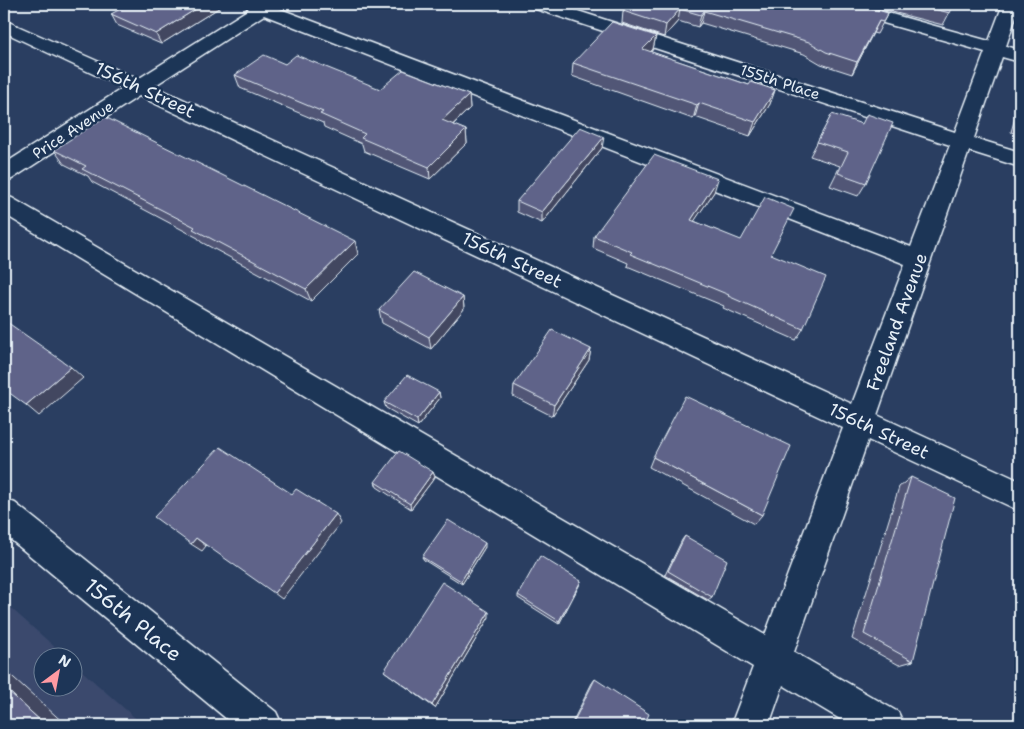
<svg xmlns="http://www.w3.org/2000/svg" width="1024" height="729" viewBox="0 0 1024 729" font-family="'Shantell Sans',sans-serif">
  <rect width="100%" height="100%" fill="#2a3e61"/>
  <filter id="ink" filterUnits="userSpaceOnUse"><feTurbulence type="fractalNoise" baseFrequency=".02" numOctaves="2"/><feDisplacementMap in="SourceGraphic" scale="10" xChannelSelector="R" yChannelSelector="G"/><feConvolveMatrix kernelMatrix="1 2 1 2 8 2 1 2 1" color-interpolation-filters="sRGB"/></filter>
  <g filter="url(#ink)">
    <path fill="#3a496d" d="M4 602 65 656H42V686H72L73 663 143 725H4Z"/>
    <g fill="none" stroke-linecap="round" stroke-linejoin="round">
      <defs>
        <path id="minor" d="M243 4H277L275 7 911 247 950 145 533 8 530 4H556L955 132 985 52 831 8 828 4H855L989 41 1003 4H1020L1006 46 1020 50V62L1002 57 974 138 1020 152V167L969 151 877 415 1020 481V511L868 440 794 652 898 712 904 725H850L783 685 769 725H731L753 667 4 214V196L12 198 765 635 843 428 139 96 12 179 4 181V164L123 88 4 32V20L138 79 249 9ZM264 15 905 264 852 404 154 86Z
          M4 499 15 503 276 712 282 725H234L4 534Z"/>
      </defs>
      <use href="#minor" stroke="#e8f1f8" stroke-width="3"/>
      <use href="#minor" fill="#1d3557" fill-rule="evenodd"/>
    </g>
    <path fill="#515676" stroke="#e8f1f8" d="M225 4 161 44 117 25 111 14Z
      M631 4 888 13 877 34 873 33 852 74 821 64 804 54 701 23 698 27 678 21 664 37 622 23 623 11Z
      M861 4H954L943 25Z
      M656 36 653 49 651 52 749 85 775 90 770 104 750 136 695 117 693 119 572 76 573 63Z
      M285 64 380 89 469 95 470 108 453 125 466 130 467 143 430 179 364 151 362 144 324 127 323 123 240 88 235 75Z
      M1020 100V135L1011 132Z
      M832 114 866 183 858 196 830 186 840 166 810 156Z
      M602 148 542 223 517 212V201Z
      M54 150 358 254 311 301 201 242 198 238 92 182 88 176 64 164Z
      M714 192 694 221 771 254 803 329 796 340 723 308 724 306 627 266 628 263 593 248 594 236Z
      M463 297 464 309 431 349 382 323 379 310Z
      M591 349 589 360 552 416 513 396 514 385Z
      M439 392 440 398 418 426 386 408 384 402Z
      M653 457 762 515 754 524 649 467Z
      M433 472 435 477 411 509 377 487 375 482Z
      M911 477 913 661 899 665 852 639 899 487Z
      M685 536 712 597 708 600 665 575 682 540Z
      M485 547 462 584 424 560 422 557Z
      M581 581 559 624 518 598V595Z
      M489 617 435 708 384 671Z
      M595 679 644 725H571L592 683Z
      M1017 709H1020V725H1015Z"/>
    <path fill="#424660" stroke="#e8f1f8" d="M204 4H225L161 44 156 34Z
      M680 9 678 21 664 37 666 25Z
      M704 11 701 23 698 27 701 15Z
      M879 21 873 33 852 74 857 62Z
      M656 36 653 49 641 63 643 49Z
      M775 90 770 104 750 136 755 122Z
      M469 95 470 108 444 133 442 120Z
      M699 103 695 117 693 119 697 105Z
      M466 130 467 143 430 179 429 167Z
      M604 137 602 148 542 223V212Z
      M718 179 714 192 687 232 691 220Z
      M355 241 358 254 311 301 306 289Z
      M463 297 464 309 431 349 429 337Z
      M591 349 589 360 552 416 554 405Z
      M71 367 83 378 39 416 26 405Z
      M439 392 440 398 418 426 417 420Z
      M433 472 435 477 411 509 410 504Z
      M336 514 341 523 282 599 274 593Z
      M196 538 206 546 202 551 191 544Z
      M485 543V547L462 584 461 581Z
      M581 581 580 584 559 624V621Z
      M489 612V617L435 708 432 705Z
      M4 669 66 725H45L4 687Z"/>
    <path fill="#5e6489" stroke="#e8f1f8" d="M130 4H204L156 34 111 14Z
      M631 4H856L888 13 883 22 879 21 857 62 826 52 809 42 704 11 701 15 680 9 666 25 623 11Z
      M913 4H954L950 13Z
      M612 22 656 36 643 49 749 85 751 82 775 90 755 122 699 103 697 105 573 63Z
      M264 55 285 64 296 55 380 89 403 70 469 95 442 120 466 130 429 167 361 138 365 134 320 114 323 112 235 75Z
      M832 114 862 124 867 114 893 123 866 183 838 173 848 152 817 142Z
      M105 117 355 241 306 289 193 229 195 227 82 169 86 166 54 150Z
      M580 127 604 137 542 212 517 201Z
      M654 155 718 179 691 220 741 240 765 197 794 209 771 254 826 277 803 329 728 296 729 295 630 254 632 252 594 236Z
      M414 272 463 297 429 337 379 310Z
      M4 320 71 367 26 405 4 389Z
      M552 330 591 349 554 405 514 385Z
      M407 375 439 392 417 420 384 402Z
      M685 396 791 446 762 515 653 457Z
      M220 447 292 494 296 489 336 514 274 593 196 538 191 544 154 517Z
      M399 451 433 472 410 504 375 482Z
      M911 477 955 498 913 661 864 634Z
      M448 520 485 543 461 581 422 557Z
      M685 536 727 560 712 597 668 571Z
      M540 556 581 581 559 621 518 595Z
      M442 582 489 612 432 705 384 671Z
      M595 679 649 714 644 725H572Z
      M4 687 45 725H4Z"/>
  </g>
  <g text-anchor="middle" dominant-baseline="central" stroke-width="5" stroke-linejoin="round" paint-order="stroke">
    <g font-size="15" fill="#e8f1f8" stroke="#1d3557">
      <text transform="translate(780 82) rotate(18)">155th Place</text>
      <text transform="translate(73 130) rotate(-33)">Price Avenue</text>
    </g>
    <g font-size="18" fill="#e8f1f8" stroke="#1d3557">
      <text transform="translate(145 90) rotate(25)">156th Street</text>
      <text transform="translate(512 260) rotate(25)">156th Street</text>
      <text transform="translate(897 322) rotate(-70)">Freeland Avenue</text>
      <text transform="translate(879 431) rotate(25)">156th Street</text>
    </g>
    <g font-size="21" fill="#e8f1f8" stroke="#1d3557">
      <text transform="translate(133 620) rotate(39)">156th Place</text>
    </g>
  </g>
  <rect width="1024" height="729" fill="none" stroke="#1d3557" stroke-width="20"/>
  <rect x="10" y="10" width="1004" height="709" fill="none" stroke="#e8f1f8" stroke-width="2" filter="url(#ink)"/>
  <g transform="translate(58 672) rotate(32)"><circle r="24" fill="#1d3557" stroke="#6e8097"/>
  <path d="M0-4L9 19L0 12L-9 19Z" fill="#ff9aa2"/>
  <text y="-8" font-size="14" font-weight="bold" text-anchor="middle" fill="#e8f1f8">N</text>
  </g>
</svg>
